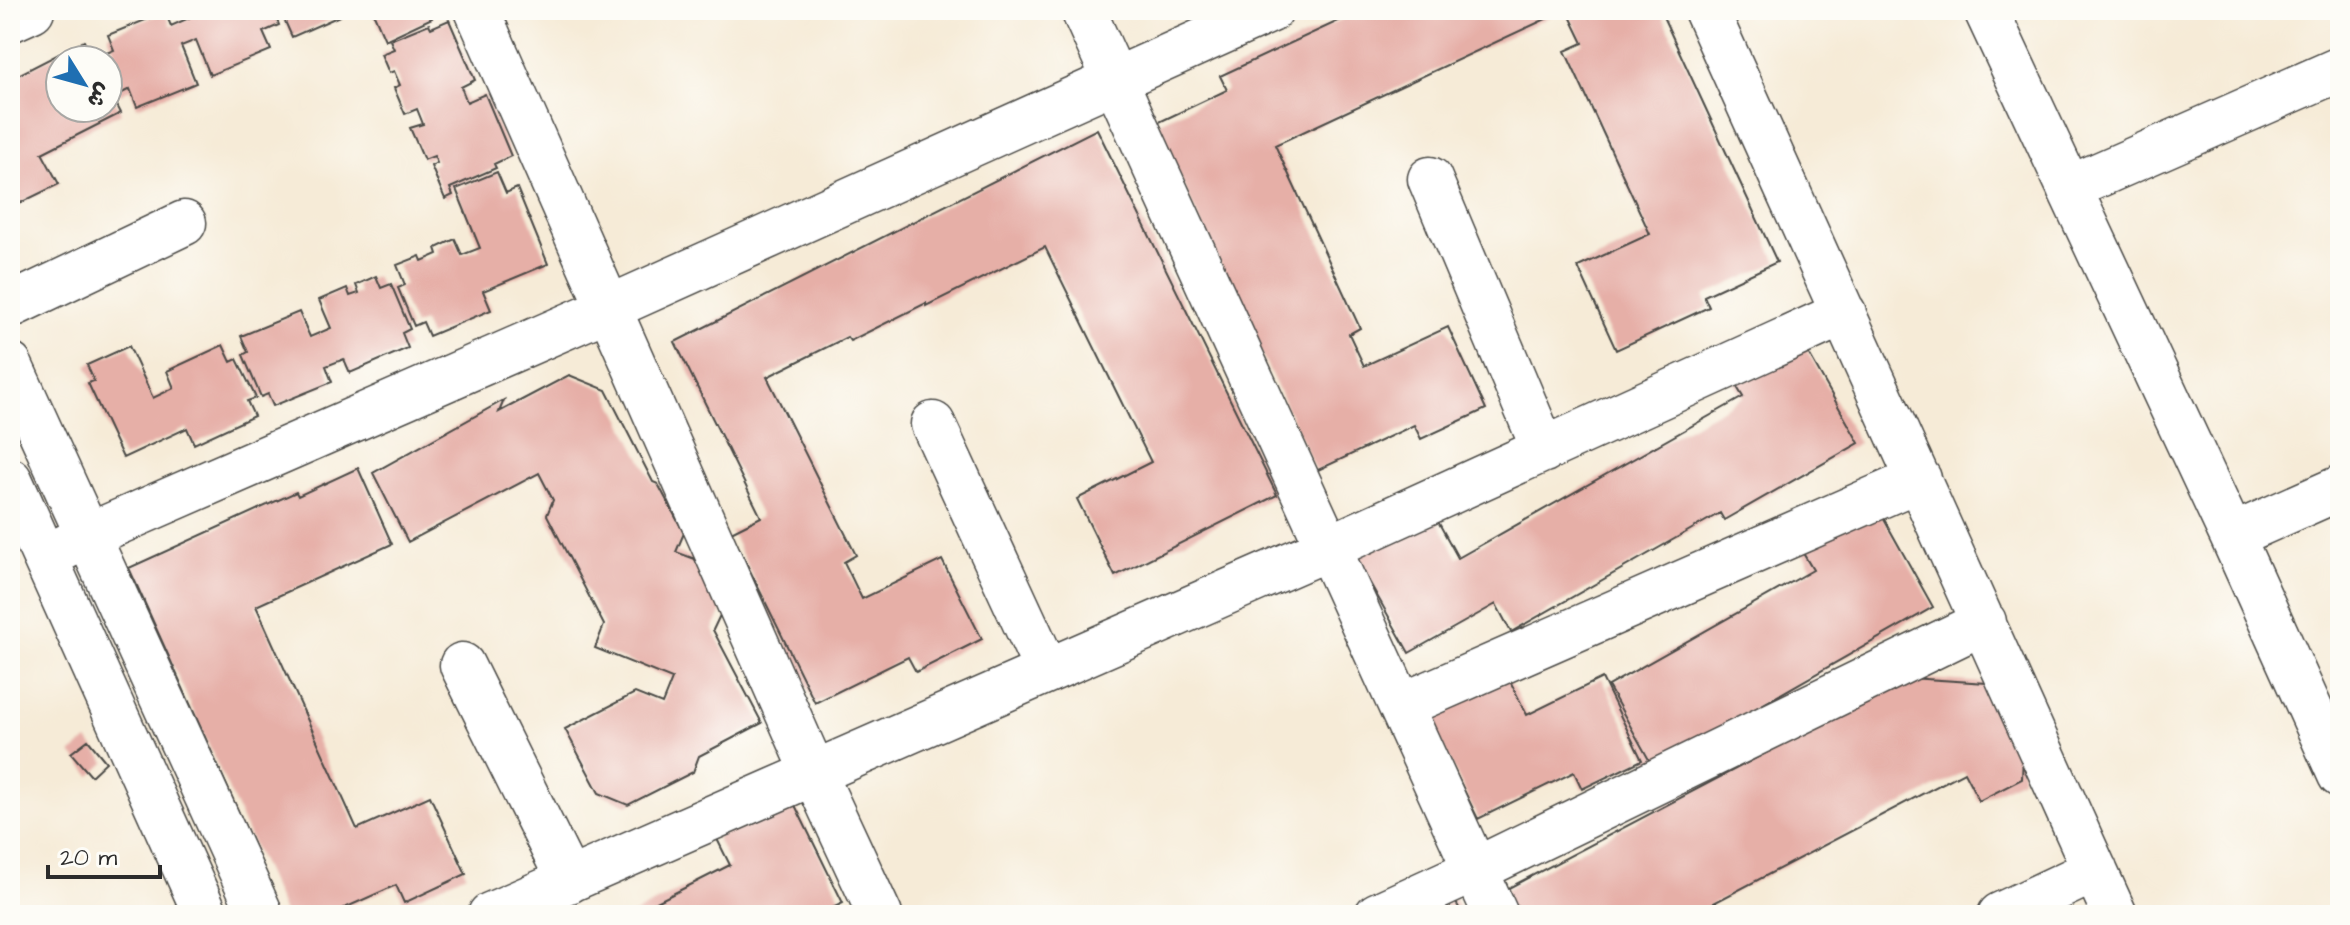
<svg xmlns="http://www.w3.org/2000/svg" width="2350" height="925" viewBox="0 0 2350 925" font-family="'Architects Daughter','Playpen Sans Arabic',sans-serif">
  <rect width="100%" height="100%" fill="#fdfcf7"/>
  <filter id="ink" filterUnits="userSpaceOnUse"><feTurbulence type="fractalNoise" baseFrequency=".0125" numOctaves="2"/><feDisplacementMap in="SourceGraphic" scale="16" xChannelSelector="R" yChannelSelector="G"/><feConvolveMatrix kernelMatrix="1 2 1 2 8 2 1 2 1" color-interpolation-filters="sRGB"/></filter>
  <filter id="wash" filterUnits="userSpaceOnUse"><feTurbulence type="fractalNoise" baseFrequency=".006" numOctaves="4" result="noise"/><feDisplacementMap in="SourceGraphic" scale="32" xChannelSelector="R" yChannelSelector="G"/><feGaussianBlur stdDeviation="1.8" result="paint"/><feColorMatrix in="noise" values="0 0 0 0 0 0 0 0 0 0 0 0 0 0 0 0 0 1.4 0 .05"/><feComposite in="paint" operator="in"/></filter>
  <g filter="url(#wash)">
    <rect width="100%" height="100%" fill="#f6ebd7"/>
    <g id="blocks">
      <path fill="#e6afa7" d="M186 10H273L279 25 263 32 271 50 210 75 196 40 181 46 196 83 137 107 130 89 120 94 104 54 114 50 108 35 165 12 171 26 189 18Z
        M280 10H353L292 37Z
        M372 10H428L432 18 385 40Z
        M1362 10H1565L1275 145 1360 328 1349 334 1364 366 1448 327 1486 409 1421 439 1414 425 1316 471 1155 124 1227 90 1220 76Z
        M1567 10H1660L1777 262 1704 296 1709 307 1616 350 1578 267 1650 234 1565 51 1583 43Z
        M449 20 475 80 461 87 467 102 485 94 511 156 494 164 496 168 450 188 453 195 445 199 431 166 437 163 434 156 424 160 410 128 423 124 417 109 405 114 394 88 400 85 394 71 389 73 381 54 394 49 390 40 429 24 431 28Z
        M84 41 94 60H60V108H108V88L121 113 42 153 59 184 12 207 10 79Z
        M1097 129 1277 495 1115 576 1077 499 1151 462 1045 247 926 306V303L850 341 847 337 767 377 856 555 844 562 862 599 942 560 982 639 916 672 908 657 815 703 731 532 761 517 675 342Z
        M497 172 506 193 517 188 548 264 483 291 491 310 429 336 423 322 414 326 398 288 405 285 397 265 420 256 422 261 438 254 436 248 455 239 462 255 480 248 456 189Z
        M376 276 381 288 391 284 410 329 402 333 408 348 350 373 344 359 326 366 332 382 273 406 268 394 261 397 243 355 248 352 241 336 299 312 310 337 331 328 319 300 347 288 350 296 359 293 356 285Z
        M1798 335 1859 443 1724 520 1720 513 1511 632 1496 604 1409 653 1351 549 1429 505 1458 558 1743 397 1729 374Z
        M223 345 231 362 237 359 256 398 247 401 254 416 194 444 187 428 123 458 88 383 94 381 87 365 129 346 153 398 174 388 167 371Z
        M569 375 606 390 653 482 658 484 684 533 676 552 695 559 722 611 713 630 762 723 699 756 693 772 628 805 599 793 565 729 635 693 662 704 672 679 595 648 604 625 547 515 553 500 539 473 408 542 373 473 504 400 499 412Z
        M358 468 392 544 256 606 357 829 430 796 466 874 404 903 396 885 329 915H285L129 568 296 492 298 496Z
        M1876 505 1933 607 1653 767 1608 686 1813 570 1800 548Z
        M1507 675 1527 715 1602 678 1642 760 1582 789 1574 772 1478 819 1427 714Z
        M1909 678 1987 683 2023 753 2022 779 1979 801 1964 772 1691 915H1513L1501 892Z
        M88 740 106 762 91 776 71 753Z
        M792 799 843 903 818 915H631L730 865 716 837Z
        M1454 899 1463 915H1424Z"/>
    </g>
  </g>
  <g filter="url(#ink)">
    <use href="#blocks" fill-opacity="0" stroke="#494845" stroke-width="2"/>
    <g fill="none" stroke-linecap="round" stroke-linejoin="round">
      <defs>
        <path id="minor" d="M477 10 814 773 880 915
          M1083 10 1496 915
          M1706 10 2115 915
          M1986 10 2232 536
          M10 20 32 10
          M1430 179 1544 450
          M2069 188 2340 69
          M10 306 184 223
          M10 365 261 915
          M933 424 1047 671
          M10 480 206 915
          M2340 488 2232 536 2340 775
          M46 557 87 536 609 308 1271 10
          M462 665 569 881
          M1401 706 1919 479
          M490 915 1330 547 1844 313
          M1377 915 1475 870 1984 622
          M2000 915 2095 870"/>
      </defs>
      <use href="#minor" stroke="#494845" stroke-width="47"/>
      <use href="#minor" stroke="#fff" stroke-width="44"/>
    </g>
  </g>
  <rect width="2350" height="925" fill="none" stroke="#fdfcf7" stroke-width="40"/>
  <g transform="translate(84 84) rotate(127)"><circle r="38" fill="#fdfcf7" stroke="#a9a8a5" stroke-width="2"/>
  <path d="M0-6L14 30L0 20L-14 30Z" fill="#1f6fb2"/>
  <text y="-12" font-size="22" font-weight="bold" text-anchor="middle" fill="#2b2b2b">ش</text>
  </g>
  <path d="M48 865v12h112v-12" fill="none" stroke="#2b2b2b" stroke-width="4"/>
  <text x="60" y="865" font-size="24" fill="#2b2b2b" stroke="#fdfcf7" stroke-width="6" paint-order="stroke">20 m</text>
</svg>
